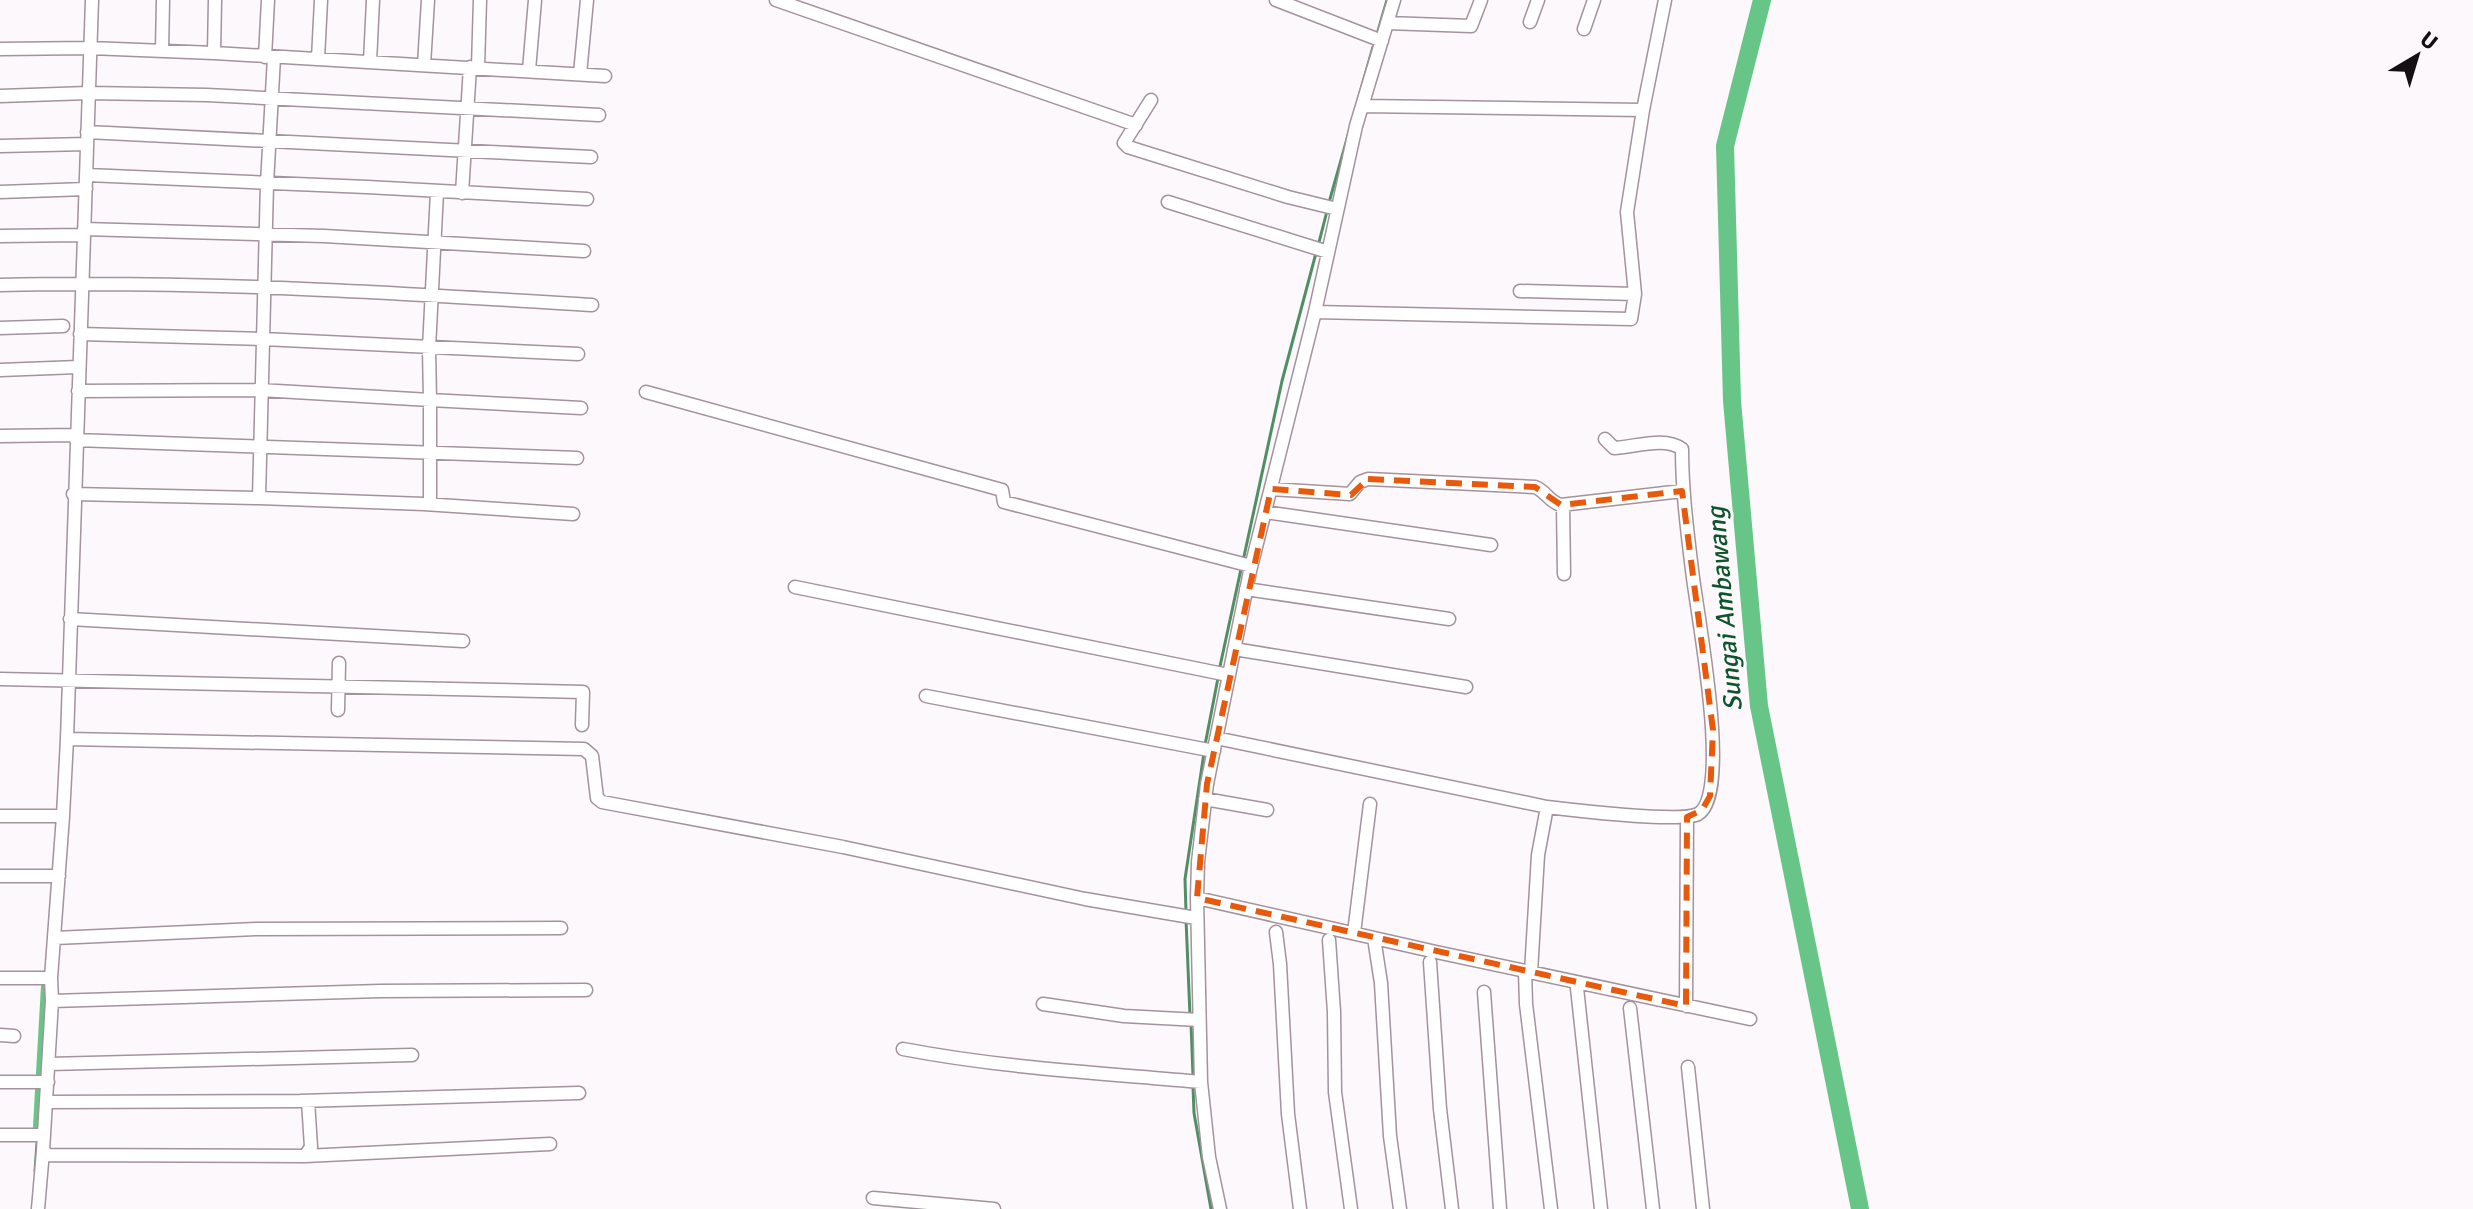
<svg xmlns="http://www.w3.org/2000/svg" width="2473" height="1209" viewBox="0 0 2473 1209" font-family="Signika,sans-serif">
  <rect width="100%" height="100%" fill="#fcf8fb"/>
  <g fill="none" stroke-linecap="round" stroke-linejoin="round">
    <path stroke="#4e8f64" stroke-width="3" d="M1378 31 1387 0
      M1330 199 1373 47
      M1318 246 1326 215
      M1243 561 1282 381 1316 253
      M1219 671 1241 569
      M1205 745 1218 678
      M1186 912 1185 879 1204 753
      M1186 919 1190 1016
      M1191 1023 1193 1076
      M1193 1087 1194 1113 1211 1209
      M35 1171 37 1143"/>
    <path stroke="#67c687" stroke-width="10" d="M41 1073 46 986
      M38 1127 40 1090"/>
    <path stroke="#67c687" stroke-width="18" d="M1762 0 1725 146 1732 401 1759 706 1860 1209"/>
    <defs>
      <path id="minor" d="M92 0 67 739 63 816 51 978 52 1001 380 991 586 990
        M776 0 1136 125
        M1276 0 1382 41
        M1530 22 1538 0
        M1387 23 1471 26 1481 0
        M1584 29 1594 0
        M0 49 90 48 214 53 605 76
        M162 51 163 0
        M214 53 215 0
        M265 57 268 0
        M274 57 267 184 259 498 424 504 573 514
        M318 59 321 0
        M370 62 373 0
        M424 65 428 0
        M478 67 480 0
        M529 70 535 0
        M580 74 587 0
        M0 96 88 93 207 95 599 115
        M1151 100 1124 143 1128 147 1288 197 1337 209
        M1362 106 1643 110
        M87 132 591 157
        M0 146 87 144
        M87 175 367 187 587 199
        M0 192 86 189
        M437 192 429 348 430 400 581 408
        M462 193 470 67
        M1168 202 1328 252
        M84 229 324 236 584 251
        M0 236 83 235
        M0 285C197 280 395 293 592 305
        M1520 291 1635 294
        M1315 312 1631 319 1635 294 1627 212 1643 110 1665 0
        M0 328 63 326
        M80 334 263 339 578 354
        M0 370 78 367
        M78 391 260 390 430 400V504
        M646 392 1002 490 1004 502 1251 566
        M0 436 76 435
        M76 440 577 458
        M1271 489 1350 494 1360 482 1368 479 1535 487C1546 491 1549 502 1561 505L1682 491
        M73 494 259 498
        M1563 505 1564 574
        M1265 512 1491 545
        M795 587 1228 675
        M1246 589 1449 619
        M70 619 463 641
        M1234 649 1466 687
        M0 679 583 692 582 725
        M926 696 1214 751
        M338 710 339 663
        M1216 738 1547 807C1572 810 1681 823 1698 814 1733 794 1696 609 1692 570 1687 529 1682 490 1682 449 1665 436 1635 447 1614 448L1605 439
        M67 739 584 749 592 756 597 798 602 802 843 847 1085 899 1196 918
        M1205 799 1267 810
        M0 816H63
        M0 876H59
        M1197 898 1436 952 1750 1019
        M1276 932 1280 964 1288 1114 1300 1209
        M1354 933 1370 804
        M55 938 256 929 561 928
        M1374 938 1381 983 1390 1136 1400 1209
        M1329 940 1334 1012 1335 1092 1351 1209
        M1430 962 1440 1109 1452 1209
        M1525 971 1526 1004 1551 1209
        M1531 972 1538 855 1547 807
        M0 978H51
        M1577 988 1601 1209
        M1484 992 1500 1209
        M52 1001 43 1151 48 1155 305 1156 311 1147 308 1101
        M1043 1004 1124 1016 1199 1020
        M1686 1006 1687 817
        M1630 1008 1653 1209
        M0 1035 14 1036
        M903 1049C1002 1068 1101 1073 1201 1082
        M49 1064 412 1055
        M1688 1067 1703 1209
        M0 1082H48
        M46 1102 300 1101 579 1093
        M0 1135H44
        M305 1156 550 1144
        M873 1198 994 1209
        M38 1209 43 1151
        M1220 1209 1209 1157 1201 1082 1197 898 1198 862 1207 784 1250 571 1315 312 1356 126 1394 0"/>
    </defs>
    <use href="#minor" stroke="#a4929d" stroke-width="15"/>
    <use href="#minor" stroke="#fff" stroke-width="12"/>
  </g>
  <path fill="none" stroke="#e8590c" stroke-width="6" stroke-dasharray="16 10" stroke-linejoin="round" d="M1368 479 1535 487 1561 505 1682 491 1713 730 1710 796 1702 810 1687 817 1686 1006 1197 898 1207 784 1271 489 1351 495Z"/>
  <g text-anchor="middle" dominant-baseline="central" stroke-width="6" stroke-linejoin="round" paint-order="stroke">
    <g font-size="26" font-style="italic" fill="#0d552d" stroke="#fcf8fb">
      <text transform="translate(1725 609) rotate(-95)">Sungai Ambawang</text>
    </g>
  </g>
  <g transform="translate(2417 56) rotate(38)" stroke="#fcf8fb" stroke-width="6" paint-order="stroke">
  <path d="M0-6L14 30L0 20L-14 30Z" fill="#150e13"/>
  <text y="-12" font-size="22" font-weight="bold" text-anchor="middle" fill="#150e13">U</text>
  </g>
</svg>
